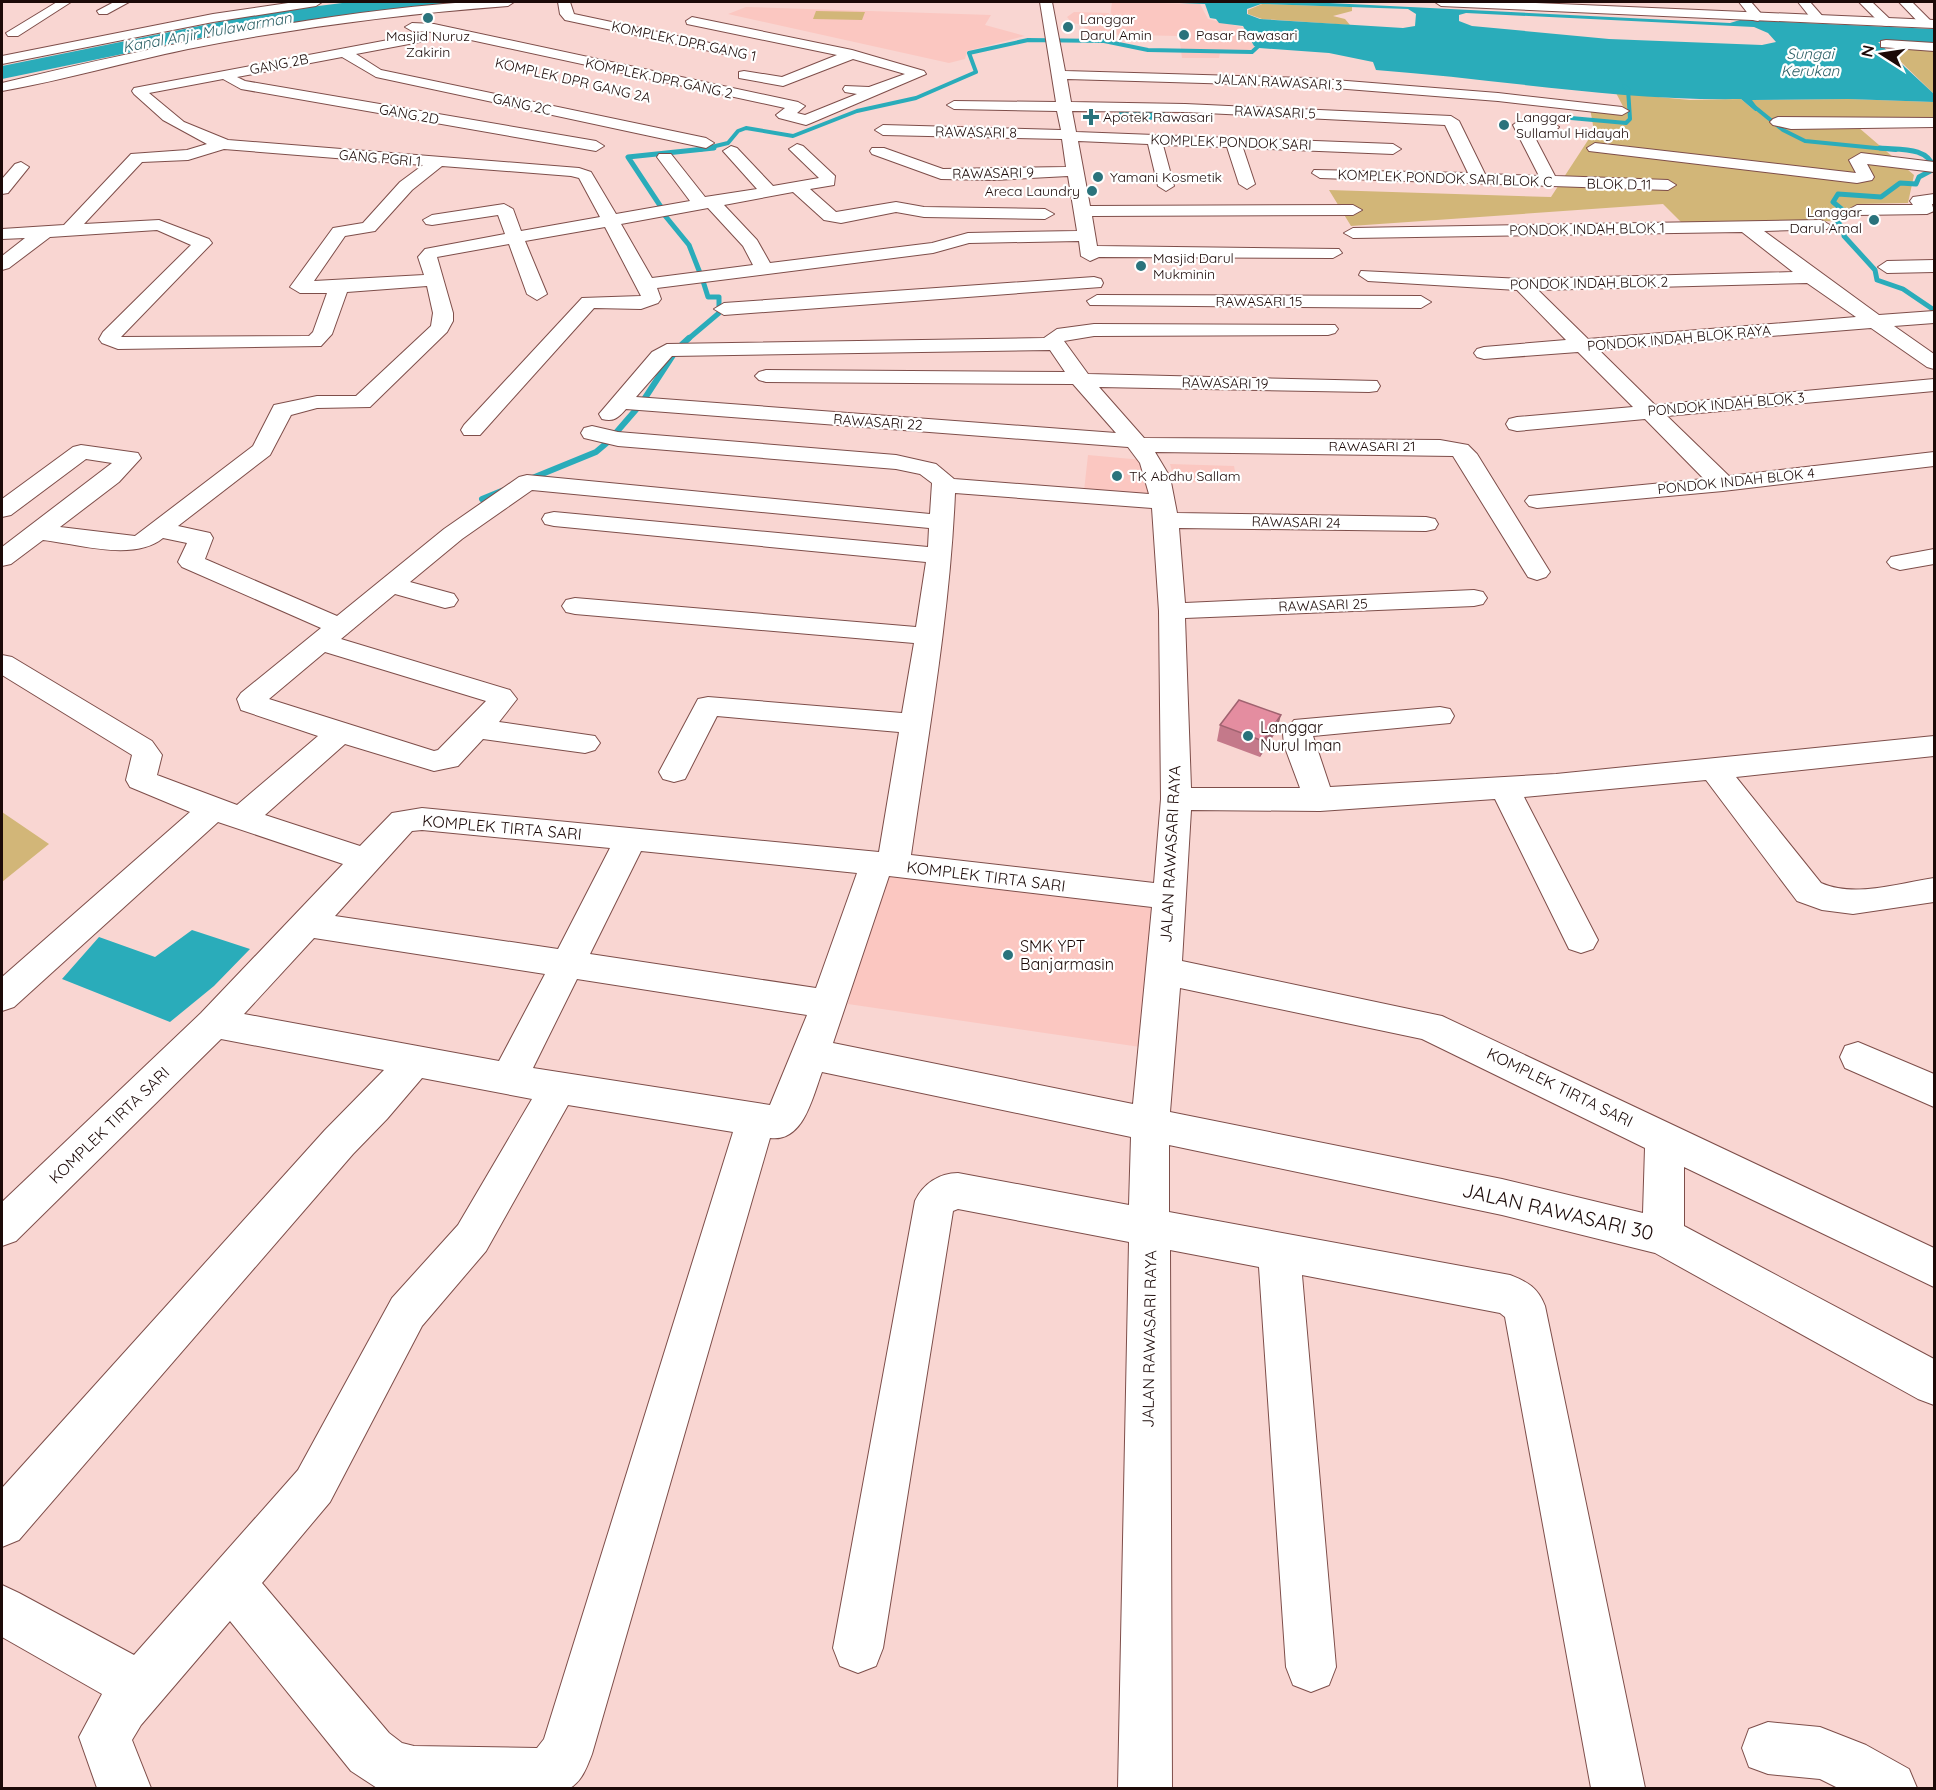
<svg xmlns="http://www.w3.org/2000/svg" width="1936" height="1790" viewBox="0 0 1936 1790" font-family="Quicksand,sans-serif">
  <rect width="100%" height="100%" fill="#f9d6d2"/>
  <path fill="#fbc7c1" d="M1112 2 1200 4 1208 19 1246 28 1255 49 1220 53 1219 58H1182L1179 36 1085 34 1084 25 1072 23 1067 17 1074 12 1109 13 1110 18Z
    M746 7 991 15 985 25 1025 36 967 51 965 59 949 63 728 14Z
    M1088 455 1143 460 1154 496 1084 491Z
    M1170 464 1234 466 1237 482H1175Z
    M883 870 1160 905 1147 1048 848 1004Z"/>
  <path fill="#d2b678" d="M1262 4 1352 7V11L1333 16 1345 19 1350 25 1262 19 1248 14V10Z
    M816 11 865 12 862 20 813 19Z
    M1899 47 1934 50V94L1897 58 1896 51Z
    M1616 93 1690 100 1741 99 1755 111H1759L1751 100 1848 99 1934 102V120L1851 121 1914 175 1908 203 1858 204 1847 221 1689 223 1681 222 1663 204 1351 226 1329 190 1551 197 1594 131 1590 108 1626 112Z
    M2 812 49 844 2 882Z"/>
  <path fill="#2aacba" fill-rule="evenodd" d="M350 2H471L248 28 2 79V66L263 13Z
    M1154 2H1309L1730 23 1740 20 1934 29V44L1878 42 1934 94V102L1848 99 1752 100 1760 111H1755L1741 99C1619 101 1498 79 1376 70L1373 62 1329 53 1259 48 1254 46 1243 26 1219 23 1216 19 1210 18 1205 4ZM1261 4 1408 9 1416 14 1415 26 1403 28 1260 19 1247 14V9ZM1466 13 1754 27 1768 33 1776 42 1762 45 1609 39 1472 26 1459 21V15Z
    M1119 110 1165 111V120L1119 119Z
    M192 930 250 949 214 986 170 1022 62 979 99 937 155 957Z"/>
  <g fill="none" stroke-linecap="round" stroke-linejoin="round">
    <path stroke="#2aacba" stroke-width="4" d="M1751 104 1783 130 1805 141 1896 150
      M1571 118 1626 123 1630 119 1628 89 1624 86
      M699 150 728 143 738 131 746 128 793 136 857 111 916 98 976 72 969 53 1028 40 1104 41 1148 50 1252 52 1265 40"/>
    <path stroke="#2aacba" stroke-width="5" d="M1880 148C1898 150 1929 146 1934 169L1919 177 1916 184 1900 183 1881 197 1838 194 1833 202 1844 211 1835 218 1844 230V236L1875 270 1877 280 1903 289 1934 310
      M661 207 628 157 714 148
      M662 212 689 245 700 273
      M687 340 719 313V297H708L703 281"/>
    <path stroke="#2aacba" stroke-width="6" d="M677 349 689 338
      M643 401 675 352
      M614 435 640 405
      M525 481 596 452 609 441
      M482 499 504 490"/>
    <defs>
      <path id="minor" d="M57 2H71L18 36H8L6 33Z
        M114 2H129L107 14H99L97 11Z
        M467 2H514L508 6C400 14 294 28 188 49 126 62 64 80 2 91V83C155 46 310 14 467 2Z
        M558 2H570L574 14 724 46 731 50 724 54 565 20 560 14Z
        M1040 2H1052L1065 71 1309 78 1498 93 1622 107 1629 111 1622 115 1498 101 1309 86 1067 79 1071 102 1185 104 1451 116 1459 121 1485 174 1539 176 1513 125C1521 117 1551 119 1559 127L1556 130H1531L1555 176 1668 180 1676 185 1668 190 1320 178 1312 173 1314 170 1468 173 1445 125 1185 112 1072 111 1076 132 1393 144 1401 149 1393 154 1243 148 1255 184 1247 189 1239 184 1227 147 1163 145 1174 186 1166 191 1158 186 1148 144 1078 141 1090 206 1353 205 1362 210 1353 215 1092 216 1097 246 1339 249 1342 253 1333 258 1099 257 1090 261 1081 256 1079 241 969 243 933 253 657 288 661 299 658 303 641 309 594 308 480 435H464L461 430 464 425 582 298 641 296 605 227 525 241 547 294 537 300 527 294 509 244 437 257 453 313V321L447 332 370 407 317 408 291 415 270 455 178 526 210 533 213 538 205 559 337 616 444 529 519 477 527 475 930 514 932 483 920 474 896 469 618 446 584 438 581 433 584 428 592 426 618 432 896 455 936 464 954 479 1149 494 1140 463 1128 447 626 409C618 418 614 422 602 419L599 414 652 352 667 344 1044 338 1057 329 1094 324 1335 325 1338 329 1335 333 1328 335 1094 336 1064 341 1088 374 1377 381 1380 386 1377 391 1369 392 1099 387 1144 438 1440 440 1468 445 1477 454 1550 572 1546 577 1537 580 1528 577 1453 456 1155 452 1170 477 1177 513 1426 517 1435 519 1438 524 1435 529 1426 531 1179 528 1185 603 1474 590 1483 592 1487 598 1483 604 1474 606 1185 618 1191 788H1300L1284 745 1283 734 1294 720 1440 707 1450 709 1454 716 1450 723 1313 736 1330 787 1556 774 1934 736V756L1736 777 1821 883C1855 898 1899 883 1934 878V902L1853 914 1822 910 1797 901 1706 780 1524 797 1598 940 1593 949 1581 953 1569 949 1495 799 1320 811 1191 810 1182 961 1442 1016 1934 1248V1287L1684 1167V1226L1934 1359V1405L1918 1399 1655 1253 1502 1215 1169 1145V1212L1510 1275C1528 1282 1538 1288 1545 1306L1645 1788H1591L1505 1317 1500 1313 1302 1275 1336 1667 1329 1685 1311 1692 1293 1685 1286 1667 1259 1267 1170 1250 1172 1788H1118L1129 1242 958 1209 953 1211 883 1648 876 1666 858 1673 840 1666 833 1648 915 1201C923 1184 939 1173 958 1173L1129 1205 1131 1137 822 1072C813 1095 804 1143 770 1138L592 1754C587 1767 582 1781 570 1788H377L351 1771 230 1621 141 1725 132 1740 151 1788H97L79 1737 102 1694 2 1637V1585L19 1593 134 1655 298 1470 392 1298 458 1225 532 1099 422 1078 387 1119 353 1154 19 1540 2 1547V1488L325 1130 384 1070 221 1039 16 1241 2 1246V1202L201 1013 343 864 218 822 14 1007 2 1011V977L190 812 130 787 126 780 132 755 2 675V655L12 657 152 741 162 755 157 775 237 805 318 736 241 710 237 699 241 693 321 628 182 567 178 562 187 543 163 538C134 562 79 544 43 540L11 564 2 566V547L112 463 86 459 11 515 2 517V499L73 447 81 445 138 453 141 458 119 482 60 527 135 536 253 446 274 405 317 396H356L431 326 433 313 427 286 347 292 332 334 321 346 118 349 102 343 99 339 103 332 191 245 157 230 50 237 9 268 2 270V256L25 238 2 239V229L64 225 131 154 187 150 207 144 163 120 134 94 132 91 134 88 420 34 427 38 425 41 356 54 381 70 706 138 714 143 706 148 376 77 342 57 237 77 245 81 596 141 604 146 596 151 241 89 223 79 149 93 184 122 228 140 579 168 591 172 616 214 690 201 657 157 659 154H671L705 197 757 189 723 151 731 146 737 148 773 186 819 178 789 149 797 144 803 146 835 176 834 185 810 189 836 212 896 202 924 207 1045 209 1054 214 1045 219 924 217 896 212 841 223 824 220 793 192 724 205 757 240 770 263 932 243 968 233 1077 231 1068 176 994 180 941 179 872 154 870 151 872 148H884L943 169 1066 167 1062 139 883 135 875 130 883 125 1061 130 1057 111 954 109 947 105 954 101 1056 102ZM224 149 423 165 400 182 363 223 333 228 290 287 300 293H327L313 332 309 336 121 337 212 243 209 239 159 220 84 224 142 162 188 160ZM442 166 571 176 579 178 600 217 521 231 513 209 504 204 432 215 423 220 426 224 432 225 498 215 505 234 425 249 418 257 424 275 314 281 345 236 375 231 412 190ZM708 208 743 246 753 265 652 278 621 224ZM1050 350 1065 372 766 370 759 372 755 376 759 380 766 382 1073 384 1116 433 636 397 672 356ZM532 490 929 528 928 547 554 512 545 514 542 519 545 524 554 526 926 562 916 627 575 598 566 600 562 606 566 612 575 614 914 643 902 713 708 697 698 699 659 772 663 779 674 782 685 779 717 716 899 732 879 852 422 808 392 813 360 846 265 815 345 744 434 771 458 766 483 739 585 753 595 750 600 743 595 736 499 722 517 699 510 690 341 639 395 594 445 608 454 606 458 600 454 594 410 582 462 539ZM955 493 1152 508 1159 611 1161 799 1154 883 911 855C928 735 950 614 955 493ZM325 652 486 701 438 750 434 751 269 699ZM422 830 610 848 558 949 335 916 412 831ZM641 851 857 873 816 988 590 954ZM889 876 1152 907 1133 1104 833 1043ZM314 938 545 974 499 1061 244 1014ZM577 979 807 1015 770 1105 533 1068ZM1180 988 1422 1039 1645 1148 1643 1213 1502 1179 1170 1112ZM568 1105 733 1132 544 1739 537 1748 414 1746 402 1743 389 1733 262 1583 330 1502 422 1326 486 1251Z
        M1739 2H1751L1764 17 1758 21 1753 20Z
        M1798 2H1810L1825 19 1824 22H1814Z
        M1859 2H1872L1893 22 1887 26 1882 25Z
        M1899 2H1912L1934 24 1933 27H1923Z
        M692 17 852 50 924 71 926 74 811 123 806 125 779 118 776 115 785 108 434 32 412 31 405 27 412 23 434 24 798 102 805 106 797 113 805 115 857 94 845 92 843 89 845 86 869 87 905 74 853 59 783 86 739 78V72L744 71 782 77 837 55 687 24 686 21Z
        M1886 40 1934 43V51L1881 47V41Z
        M1778 117 1934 118V127L1791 129 1773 125 1770 122 1773 119Z
        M1595 143 1856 173 1849 160 1861 153 1934 162V172L1867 164 1874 177 1872 180 1857 183 1589 151 1587 148Z
        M21 162 29 167 8 193 2 194V179L15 164Z
        M1934 194V204H1932L1934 211 1927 214 1857 215 1848 210 1857 205H1913L1910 201 1913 197Z
        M1821 220 1830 225 1827 229 1764 231 1879 315 1934 311V323L1894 326 1934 354V369L1927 367 1871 328 1599 350 1655 405 1934 379V391L1667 416 1729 476 1934 452V466L1723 491 1537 508 1529 506 1525 501 1529 496 1704 479 1645 419 1517 431 1509 429 1506 424 1509 419 1517 417 1633 407 1578 352 1484 359 1477 357 1474 353 1477 349 1484 347 1566 340 1517 290 1368 281 1359 275 1361 271 1522 279 1793 272 1742 232 1353 238 1344 233 1353 228ZM1807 283 1856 317 1588 339 1538 290Z
        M1934 260V272L1887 273 1878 267 1887 261Z
        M1094 277 1101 279 1103 283 1101 287 724 315 714 309 724 303Z
        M1097 295 1421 296 1431 302 1421 308 1090 305 1087 301Z
        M1934 549V564L1900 570 1891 567 1887 562 1891 557Z
        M1858 1042 1934 1074V1107L1845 1068 1840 1057 1845 1046Z
        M1768 1722 1820 1727 1866 1745 1909 1769 1917 1788H1838L1820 1779 1768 1774 1749 1767 1742 1748 1749 1729Z"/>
      <path id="major" d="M295 2H322L316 6 213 22 2 64V56L213 14Z
        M1435 2H1514L1934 20V28L1441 6Z"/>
    </defs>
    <use href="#minor" stroke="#7e4e4a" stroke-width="2"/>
    <use href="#major" stroke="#7e4e4a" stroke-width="2"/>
    <use href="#minor" fill="#fff" fill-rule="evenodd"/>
    <use href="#major" fill="#fff" fill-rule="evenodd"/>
  </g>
  <path fill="#c4798a" d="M1220 725 1277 730 1260 757 1217 741Z"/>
  <path fill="#a06370" d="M1281 715 1277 730 1260 757 1263 741Z"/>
  <path fill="#e48da0" stroke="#a06370" stroke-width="1.5" d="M1239 700 1281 715 1263 741 1220 725Z"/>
  <g fill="#2a737c" stroke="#fff" stroke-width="2">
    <circle cx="428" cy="18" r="6"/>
    <circle cx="1068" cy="27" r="6"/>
    <circle cx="1184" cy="35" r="6"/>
    <path d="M1088 108h6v6h6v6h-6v6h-6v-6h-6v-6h6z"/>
    <circle cx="1504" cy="125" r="6"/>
    <circle cx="1098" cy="177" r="6"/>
    <circle cx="1092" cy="191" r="6"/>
    <circle cx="1874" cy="220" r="6"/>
    <circle cx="1141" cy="266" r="6"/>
    <circle cx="1117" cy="476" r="6"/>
    <circle cx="1248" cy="736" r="6"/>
    <circle cx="1008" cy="955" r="6"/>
  </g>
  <g text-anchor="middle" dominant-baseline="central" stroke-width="4.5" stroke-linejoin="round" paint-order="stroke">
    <g font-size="14" fill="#1c0a08" stroke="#fff" text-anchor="start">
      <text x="1080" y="19">Langgar<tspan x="1080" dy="16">Darul Amin</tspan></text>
      <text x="1196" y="35">Pasar Rawasari</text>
      <text x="428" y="36" text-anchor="middle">Masjid Nuruz<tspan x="428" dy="16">Zakirin</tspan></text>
      <text x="1103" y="117">Apotek Rawasari</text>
      <text x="1516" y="117">Langgar<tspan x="1516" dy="16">Sullamul Hidayah</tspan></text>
      <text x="1110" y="177">Yamani Kosmetik</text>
      <text x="1080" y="191" text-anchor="end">Areca Laundry</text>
      <text x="1862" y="212" text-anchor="end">Langgar<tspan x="1862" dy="16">Darul Amal</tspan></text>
      <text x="1153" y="258">Masjid Darul<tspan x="1153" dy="16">Mukminin</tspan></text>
      <text x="1129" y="476">TK Abdhu Sallam</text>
    </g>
    <g font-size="14" fill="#1c0a08" stroke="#fff">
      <text transform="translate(684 41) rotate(12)">KOMPLEK DPR GANG 1</text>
      <text transform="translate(279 64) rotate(-11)">GANG 2B</text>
      <text transform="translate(659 78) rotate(12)">KOMPLEK DPR GANG 2</text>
      <text transform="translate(573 80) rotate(13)">KOMPLEK DPR GANG 2A</text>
      <text transform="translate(1278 82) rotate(3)">JALAN RAWASARI 3</text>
      <text transform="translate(522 104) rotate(12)">GANG 2C</text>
      <text transform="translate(1275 112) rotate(2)">RAWASARI 5</text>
      <text transform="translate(409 114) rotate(10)">GANG 2D</text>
      <text transform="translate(976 132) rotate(1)">RAWASARI 8</text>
      <text transform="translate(1231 142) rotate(2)">KOMPLEK PONDOK SARI</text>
      <text transform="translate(380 158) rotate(5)">GANG PGRI 1</text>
      <text transform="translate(993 173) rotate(-1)">RAWASARI 9</text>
      <text transform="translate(1445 178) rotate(2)">KOMPLEK PONDOK SARI BLOK C</text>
      <text transform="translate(1619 184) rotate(1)">BLOK D 11</text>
      <text transform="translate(1587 229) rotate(-1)">PONDOK INDAH BLOK 1</text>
      <text transform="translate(1589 283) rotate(-1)">PONDOK INDAH BLOK 2</text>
      <text x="1259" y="301">RAWASARI 15</text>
      <text transform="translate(1679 338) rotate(-5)">PONDOK INDAH BLOK RAYA</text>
      <text transform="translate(1225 383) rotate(1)">RAWASARI 19</text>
      <text transform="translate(1726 404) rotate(-5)">PONDOK INDAH BLOK 3</text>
      <text transform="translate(878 422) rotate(4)">RAWASARI 22</text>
      <text x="1372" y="446">RAWASARI 21</text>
      <text transform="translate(1736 481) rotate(-6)">PONDOK INDAH BLOK 4</text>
      <text transform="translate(1296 522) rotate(1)">RAWASARI 24</text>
      <text transform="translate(1323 605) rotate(-2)">RAWASARI 25</text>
    </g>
    <g font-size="15" font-style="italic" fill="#2e6167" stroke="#fff">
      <text transform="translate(207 32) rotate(-10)">Kanal Anjir Mulawarman</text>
      <text x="1810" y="53">Sungai<tspan x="1810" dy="17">Kerukan</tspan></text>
    </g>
    <g font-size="16" fill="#1c0a08" stroke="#fff" text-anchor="start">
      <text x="1260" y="727">Langgar<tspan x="1260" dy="18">Nurul Iman</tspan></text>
      <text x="1020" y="946">SMK YPT<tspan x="1020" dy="18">Banjarmasin</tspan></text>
    </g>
    <g font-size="16" fill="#1c0a08" stroke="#fff">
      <text transform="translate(502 827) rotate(5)">KOMPLEK TIRTA SARI</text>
      <text transform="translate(1170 854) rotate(-87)">JALAN RAWASARI RAYA</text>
      <text transform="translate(986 876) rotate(7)">KOMPLEK TIRTA SARI</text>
      <text transform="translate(1560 1087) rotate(26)">KOMPLEK TIRTA SARI</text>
      <text transform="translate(109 1125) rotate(-44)">KOMPLEK TIRTA SARI</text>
      <text transform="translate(1149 1339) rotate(-89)">JALAN RAWASARI RAYA</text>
    </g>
    <g font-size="20" fill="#1c0a08" stroke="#fff">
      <text transform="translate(1558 1211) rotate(13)">JALAN RAWASARI 30</text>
    </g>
  </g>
  <rect width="1936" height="1790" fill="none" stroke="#1c0a08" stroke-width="6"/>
  <g transform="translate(1882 54) rotate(282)" stroke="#ffffff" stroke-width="4.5" paint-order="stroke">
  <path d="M0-4.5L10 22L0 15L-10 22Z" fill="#1c0a08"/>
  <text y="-9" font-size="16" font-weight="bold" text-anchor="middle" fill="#1c0a08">N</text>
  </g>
</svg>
